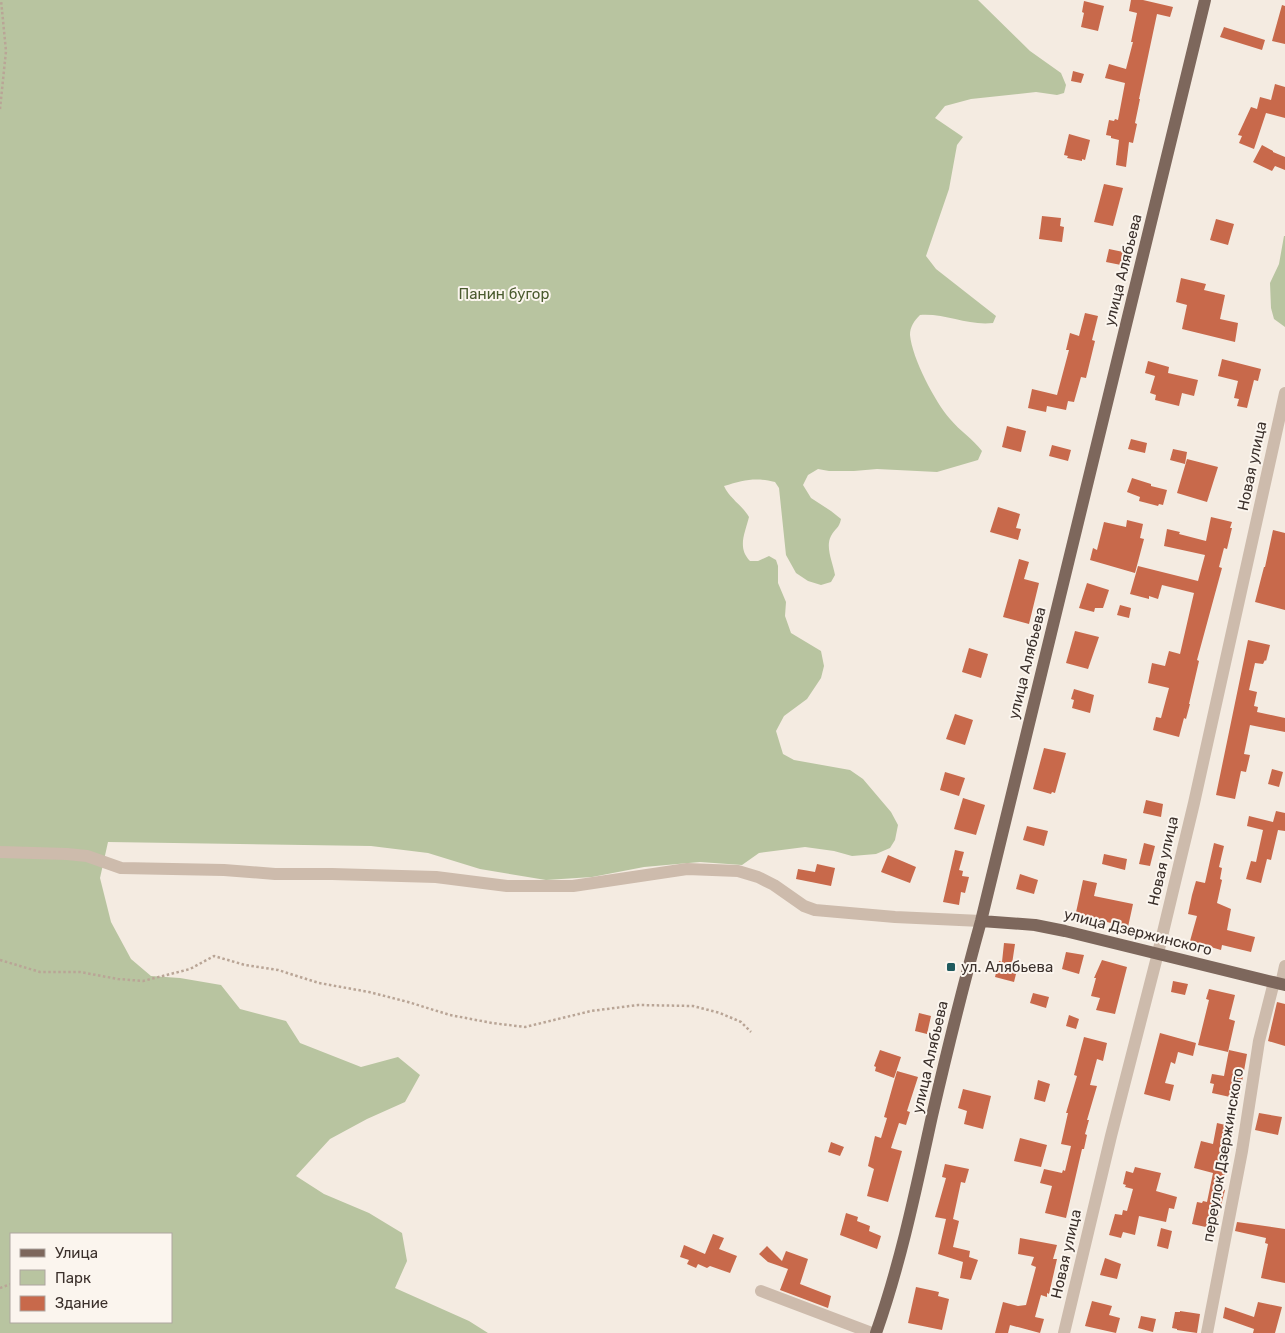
<svg xmlns="http://www.w3.org/2000/svg" width="1285" height="1333" viewBox="0 0 1285 1333" font-family="Rubik,sans-serif">
  <rect width="100%" height="100%" fill="#f4ebe1"/>
  <path fill="#b8c4a0" fill-rule="evenodd" d="M0 0H978L1030 51 1061 73 1066 85 1064 93 1057 95 1036 92 971 99 945 106 935 118 963 137 957 145 949 189 926 256 936 269 996 316 993 323C968 326 945 313 920 315 914 321 910 327 910 335 912 358 935 402 950 419 960 431 973 439 982 451L978 460 937 472 877 469 854 471H829L818 469 808 475 803 485 811 498 831 511 841 519C839 529 835 528 831 536 825 547 833 563 835 575L831 582 821 585 808 581 796 573 786 555 779 488 775 482C755 477 744 480 724 486 730 499 742 505 749 517 745 533 737 548 750 561H758L769 556 776 560 778 566V583L786 602 785 616 791 633 821 651 824 666 821 678 807 699 784 716 776 731 783 754 794 760 850 770 863 779 891 812 898 825 895 840 890 848 876 854 852 856 834 851 805 847 759 853 742 865 700 862 644 867 592 877 546 880 480 869 428 853 371 846 108 842 100 878 111 922 131 959 151 976 180 978 221 985 240 1009 286 1021 300 1043 361 1067 398 1057 420 1075 405 1102 367 1119 330 1139 296 1176 324 1194 369 1213 402 1233 407 1261 395 1288 469 1321 488 1333H0ZM11 1234H171V1322H11Z
    M1284 236H1285V327L1274 319 1271 308 1270 283 1279 264Z"/>
  <path fill="#c8694b" d="M1131 0H1143L1173 7 1170 17 1157 14 1139 99H1140L1135 123 1137 124 1133 143 1129 142 1126 167 1116 165 1119 140 1111 138V136L1106 135 1109 120 1114 121 1115 119 1118 120 1125 83 1105 78 1109 64 1126 69 1133 42H1131L1137 13 1129 11Z
    M1084 1 1104 6 1098 31 1081 27 1084 13 1082 12Z
    M1282 5 1285 6V44L1272 41Z
    M1224 27 1265 40 1262 50 1220 37Z
    M1073 71 1084 74 1081 83 1071 81Z
    M1275 84 1285 87V118L1266 113 1254 149 1239 143 1242 136 1238 135 1251 107 1257 109 1260 97 1271 100Z
    M1069 134 1090 140 1085 160 1082 159V161L1067 158 1068 156 1064 155Z
    M1262 145 1273 151V152L1285 157V170L1275 166 1272 171 1253 162Z
    M1104 184 1123 188 1113 226 1094 222Z
    M1042 216 1061 218 1060 226 1064 227 1062 242 1039 239Z
    M1216 219 1234 224 1228 245 1210 240Z
    M1109 249 1128 253 1126 266 1106 262Z
    M1181 278 1206 284 1204 290 1225 295 1220 319 1238 323 1235 342 1182 329 1187 305 1176 302Z
    M1085 313 1098 316 1092 340 1095 341 1086 378 1081 377 1074 402 1068 401 1066 410 1047 406 1046 412 1028 408 1032 389 1057 395 1069 350H1066L1070 333 1079 336Z
    M1222 359 1261 369 1258 381 1254 380 1247 408 1237 406 1239 399 1234 398 1238 381 1218 376Z
    M1148 361 1169 367 1168 373 1198 380 1194 396 1182 393 1179 406 1155 400 1156 395 1150 393 1155 376 1145 373Z
    M1007 426 1026 431 1021 452 1002 447Z
    M1131 439 1147 443 1145 453 1128 449Z
    M1052 445 1071 450 1068 461 1049 456Z
    M1173 449 1187 452 1185 464 1170 460Z
    M1187 459 1218 467 1207 502 1177 493Z
    M1132 478 1151 484V486L1167 490 1163 505 1159 504 1158 506 1139 501 1140 497 1127 492Z
    M998 507 1020 514 1016 528 1021 529 1018 540 990 532Z
    M1211 517 1232 522 1230 528H1232L1227 549 1224 548 1219 567 1222 568 1197 660 1199 661 1189 704H1190L1186 719 1184 718 1179 737 1153 730 1156 717 1161 718 1169 688 1148 683 1152 663 1165 666 1169 651 1180 654 1194 593 1162 585 1158 599 1149 596V599L1130 594 1138 566 1198 581 1205 555 1164 546 1167 529 1180 532 1179 534 1206 541Z
    M1127 520 1143 524 1140 538 1144 539 1135 573 1090 560 1093 548 1097 550 1104 522 1126 527Z
    M1273 530 1285 533V610L1255 602 1264 567H1265Z
    M1019 559 1029 562 1024 579 1039 583 1029 624 1003 617Z
    M1087 583 1109 590 1103 608H1095L1094 612 1079 608Z
    M1120 605 1131 608 1129 618 1117 615Z
    M1075 631 1099 637 1088 669 1066 663Z
    M1248 640 1270 645 1266 661 1265 660 1263 664 1255 663 1249 690 1257 692 1254 706 1258 707 1257 712 1285 718V732L1250 725 1244 754 1250 755 1246 772 1241 771 1235 799 1216 795Z
    M969 648 988 654 981 678 962 672Z
    M1074 689 1094 695 1090 713 1072 708 1074 700 1071 699Z
    M955 714 973 720 965 745 946 739Z
    M1044 748 1066 753 1055 793 1052 792 1051 794 1033 789Z
    M1272 769 1283 772 1279 787 1268 784Z
    M945 772 965 778 959 796 940 790Z
    M963 798 985 805 976 835 954 829Z
    M1146 800 1163 804 1161 817 1143 813Z
    M1276 811 1285 813V831L1278 830 1271 860 1267 859 1261 883 1246 879 1251 861 1256 862 1263 830 1247 826 1249 816 1273 822Z
    M1027 826 1048 831 1044 846 1023 840Z
    M1144 843 1155 846 1150 866 1139 864Z
    M1214 843 1224 846 1219 867 1222 868 1220 879 1222 880 1217 903 1231 909 1227 930 1255 937 1251 952 1222 945 1221 950 1190 941 1197 916 1188 914 1192 895 1196 881 1205 883Z
    M955 850 964 852 959 870 963 871 962 876 969 877 965 893 961 892 959 905 943 902Z
    M1104 854 1127 859 1125 870 1102 864Z
    M888 855 916 867 910 883 881 872Z
    M817 864 835 868 831 886 796 879 798 869 815 872Z
    M1020 874 1038 880 1034 894 1016 889Z
    M1083 880 1097 883 1094 896 1133 904 1128 927 1090 918 1089 920 1075 917Z
    M1004 943 1015 944 1012 964 1018 966 1014 982 995 977 999 961 1002 962Z
    M1066 952 1084 955 1079 974 1062 969Z
    M1102 960 1127 967 1115 1014 1096 1010 1100 998 1091 996 1096 978H1094Z
    M1173 981 1188 984 1185 995 1171 992Z
    M1209 989 1235 995 1229 1019 1235 1021 1228 1052 1198 1045 1209 1000 1206 999Z
    M1033 993 1049 997 1046 1008 1030 1003Z
    M1277 1002 1285 1004V1046L1268 1041Z
    M919 1013 931 1016 927 1034 915 1031Z
    M1069 1015 1079 1019 1076 1029 1066 1026Z
    M1160 1033 1196 1043 1193 1056 1178 1052 1175 1064 1171 1062 1165 1083 1174 1085 1170 1101 1144 1094Z
    M1084 1037 1107 1043 1103 1061 1097 1059 1090 1085 1097 1086 1087 1120H1089L1085 1134 1087 1135 1084 1149H1082L1066 1218 1045 1213 1052 1186 1040 1183 1044 1169 1062 1173 1063 1170 1065 1171 1071 1146 1061 1144 1068 1113H1066L1077 1076 1074 1075Z
    M880 1050 901 1057 894 1078 875 1071 876 1067 874 1066Z
    M1229 1050 1247 1054 1239 1099 1212 1093 1214 1084 1210 1083 1212 1074 1224 1076Z
    M897 1071 918 1077 907 1111 910 1112 906 1125 899 1123 891 1148 902 1151 888 1202 867 1196 874 1169 868 1166 875 1136 881 1138 887 1118 884 1117Z
    M1038 1080 1050 1084 1045 1102 1034 1099Z
    M963 1089 991 1096 983 1129 964 1124 967 1111 958 1108Z
    M1259 1113 1282 1117 1278 1135 1255 1130Z
    M1217 1123 1234 1127 1222 1189 1225 1190 1215 1229 1192 1224 1197 1202 1202 1203 1203 1201 1207 1202 1213 1173 1194 1168 1197 1156 1201 1141 1213 1144Z
    M1020 1138 1047 1145 1041 1167 1014 1161Z
    M831 1142 844 1147 840 1156 828 1152Z
    M945 1164 969 1169 965 1183 961 1182 953 1219 959 1221 953 1247 970 1251 969 1257 978 1260 971 1280 960 1278 963 1262 938 1254 946 1219 935 1217 946 1178 942 1177Z
    M1135 1167 1161 1173 1156 1191 1177 1197 1174 1209 1169 1208 1166 1222 1139 1216 1135 1235 1123 1232 1121 1238 1109 1235 1115 1214 1122 1215 1123 1210 1127 1211 1133 1189 1125 1187 1126 1185 1123 1184 1126 1171 1133 1173Z
    M846 1213 858 1217 857 1221 870 1226 869 1231 881 1236 877 1249 840 1235Z
    M1237 1222 1285 1229V1283L1261 1278 1268 1244 1265 1243 1266 1238 1235 1231Z
    M1161 1228 1172 1231 1168 1249 1157 1246Z
    M713 1234 724 1238 719 1249 737 1256 730 1273 710 1266 707 1268 698 1264 696 1268 687 1264 689 1260 680 1257 684 1245 705 1254Z
    M1020 1238 1057 1245 1053 1259H1057L1049 1294 1047 1293V1297L1041 1295 1035 1317 1044 1319 1040 1333 1010 1325 1008 1333H995L1003 1302 1018 1306 1026 1305 1036 1267 1031 1265 1034 1257 1018 1254Z
    M767 1246 782 1261 786 1251 808 1259 800 1284 831 1296 828 1308 780 1290 788 1269 768 1262 759 1254Z
    M1105 1258 1121 1264 1117 1279 1100 1275Z
    M916 1287 939 1292 938 1296 949 1299 942 1330 908 1323Z
    M1092 1301 1112 1306 1109 1315 1120 1318 1116 1333 1085 1326Z
    M1258 1302 1282 1307 1275 1333H1253L1254 1329 1223 1318 1225 1307 1254 1317Z
    M1180 1311 1200 1314 1197 1333 1177 1330V1329L1172 1328 1175 1312H1180Z
    M1141 1316 1156 1319 1153 1332 1138 1328Z"/>
  <g fill="none" stroke-linecap="round" stroke-linejoin="round">
    <path stroke="#b9a596" stroke-width="2.5" stroke-dasharray="2.5 2.5" stroke-linecap="butt" d="M0 109 6 51 1 0
      M0 960 40 972H80L118 979 143 981 190 969 214 956 245 965 278 970 319 983 369 992 408 1002 450 1015 492 1023 525 1027 591 1011 638 1005 693 1006 720 1013 741 1022 751 1032
      M0 1288 11 1284"/>
    <path stroke="#cdbbac" stroke-width="12" d="M0 852 67 854 87 856 121 868 224 870 275 874H332L436 877 507 886H573L687 869 738 871 758 877 774 885 804 906 815 910 895 917 981 921
      M1281 984 1285 966
      M761 1291 872 1333
      M1064 1333 1111 1136 1158 953 1194 803 1285 393
      M1207 1333 1242 1151 1259 1041 1274 982"/>
    <path stroke="#7d675c" stroke-width="12" d="M981 921 1035 925 1065 931 1285 985
      M876 1333C901 1262 916 1189 932 1116 947 1051 963 986 981 921L1205 0"/>
  </g>
  <rect fill="#1f5a5e" stroke="#fbf5ee" stroke-width="2" x="946" y="962" width="10" height="10" rx="2.5"/>
  <g text-anchor="middle" dominant-baseline="central" stroke-width="4" stroke-linejoin="round" paint-order="stroke">
    <g font-size="15" fill="#3b302b" stroke="#fbf5ee">
      <text transform="translate(1123 270) rotate(-76)">улица Алябьева</text>
      <text transform="translate(1252 466) rotate(-78)">Новая улица</text>
      <text transform="translate(1027 663) rotate(-76)">улица Алябьева</text>
      <text transform="translate(1163 861) rotate(-77)">Новая улица</text>
      <text transform="translate(1138 932) rotate(14)">улица Дзержинского</text>
      <text transform="translate(930 1057) rotate(-77)">улица Алябьева</text>
      <text transform="translate(1223 1155) rotate(-80)">переулок Дзержинского</text>
      <text transform="translate(1066 1254) rotate(-77)">Новая улица</text>
    </g>
    <g font-size="15" fill="#4a5a2e" stroke="#fbf5ee">
      <text x="504" y="294">Панин бугор</text>
    </g>
    <g font-size="15" fill="#3b302b" stroke="#fbf5ee" text-anchor="start">
      <text x="961" y="967">ул. Алябьева</text>
    </g>
  </g>
  <rect x="10" y="1233" width="162" height="90" fill="#fbf5ee" stroke="#aea6a0"/>
  <rect x="20" y="1249" width="25" height="8" fill="#7d675c" stroke="#aea6a0"/>
  <text x="55" y="1258" font-size="15" fill="#3b302b">Улица</text>
  <rect x="20" y="1270" width="25" height="15" fill="#b8c4a0" stroke="#aea6a0"/>
  <text x="55" y="1283" font-size="15" fill="#3b302b">Парк</text>
  <rect x="20" y="1296" width="25" height="15" fill="#c8694b" stroke="#aea6a0"/>
  <text x="55" y="1308" font-size="15" fill="#3b302b">Здание</text>
</svg>
